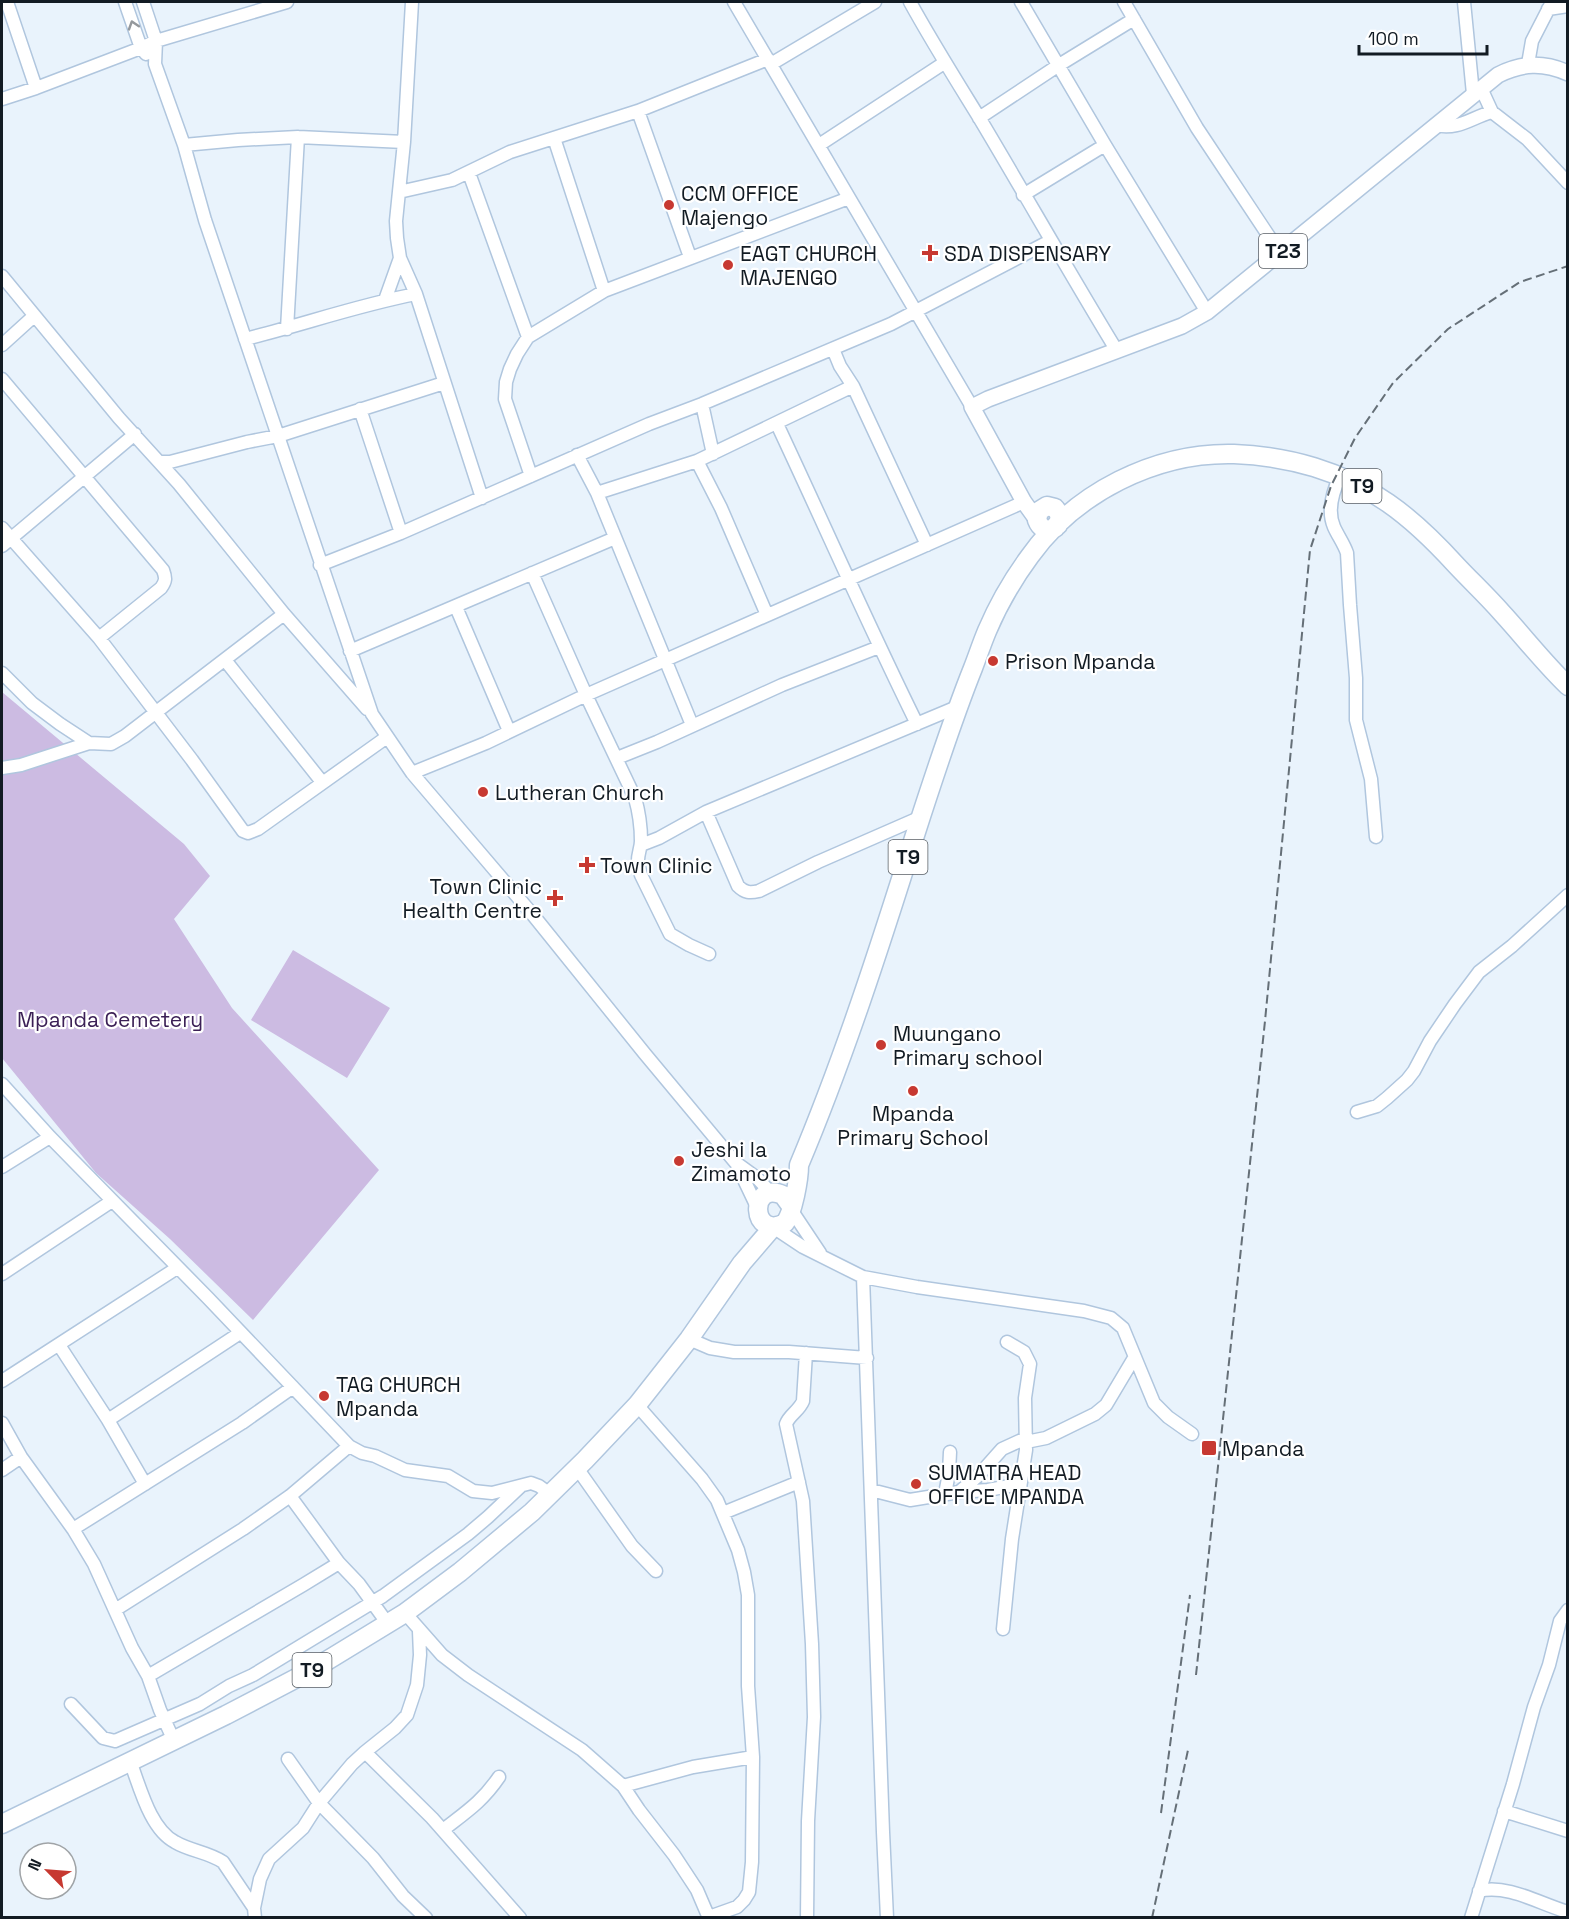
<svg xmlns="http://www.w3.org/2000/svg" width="1569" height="1919" viewBox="0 0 1569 1919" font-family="'Space Grotesk',sans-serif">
  <rect width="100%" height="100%" fill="#e9f3fc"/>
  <path fill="#ccbbe2" d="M2 692 184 844 210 876 174 919 232 1008 379 1170 253 1320 170 1239 96 1173 2 1058Z
    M293 950 390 1008 347 1078 251 1020Z"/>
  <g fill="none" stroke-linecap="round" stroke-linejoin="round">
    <defs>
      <path id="minor" d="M7 2 36 88
        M125 2 141 48 146 54
        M143 2 156 41 155 64 184 145 205 220 372 714 412 773 533 915 645 1054 735 1162 757 1178 771 1193
        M412 2 404 142 396 221 397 238 400 258 416 294 482 498
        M734 2 972 407
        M910 2C932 42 956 80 980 119 1026 196 1070 274 1117 351
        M1021 2 1105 145 1207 312
        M1124 2 1197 128 1280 253
        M1464 2 1473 94
        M1548 9 1568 6
        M771 64 875 2
        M1528 64 1532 41 1552 2
        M1481 88 1492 112
        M2 99 36 88 141 48 156 41 287 2
        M638 111 690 257
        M979 118 1059 65 1134 19
        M1435 125C1460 130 1470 118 1492 112L1527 139 1568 183
        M554 138 604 291
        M184 145 238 140 298 137 404 142
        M819 145 944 63
        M469 173 528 337
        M399 192 452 180 510 152 638 111 768 59
        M1023 195 1105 145
        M2 276 119 418 179 484 284 614 367 709
        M385 300 400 258
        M287 329 298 137
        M245 339C302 325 358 305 416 294
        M2 345 34 316
        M833 349 840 366 853 386 927 545
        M2 379 163 570C166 578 166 581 161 588L99 638
        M702 404 713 454
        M360 409 401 533
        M777 424C824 524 868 625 917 724
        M577 455 597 493 692 725
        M697 461 721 508 767 615
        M162 462H170L247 442 278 436 444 383
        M531 476 505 399 506 382 510 369 517 354 528 337 604 291 849 198
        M1340 476C1333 491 1327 511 1334 527 1338 536 1344 544 1347 553L1350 605 1356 678V720L1371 779 1376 837
        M597 493 697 461 853 386
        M2 528 99 638 192 760 243 831 248 833 258 829 387 737
        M2 546 135 434
        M320 565 401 533 649 424 702 404 891 324 1050 241
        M532 573 586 695 635 798C639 812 641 826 641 841 641 849 637 855 638 864L641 875 670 934 689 945 709 954
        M456 607 509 731
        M350 651 615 538
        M225 660 322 782
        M2 673 32 703 60 724 89 743 111 744 125 736 284 614
        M617 758 657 742 782 685 879 647
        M2 768 21 765 89 743
        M412 773 486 743 586 695 1024 502
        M706 812 738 886C745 893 750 893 759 891L818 862 921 817
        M641 845 659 838 706 812 957 707
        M2 1084 50 1137 208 1298 349 1446 362 1453 375 1456 405 1470 448 1476 473 1491 492 1493 531 1483 539 1486 550 1494
        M1357 1112 1377 1106 1387 1098 1407 1080 1414 1071 1430 1041 1455 1004 1479 972 1512 946 1568 895
        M737 1165 757 1207
        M2 1167 50 1137
        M792 1211 820 1253
        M773 1227 803 1247 863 1277 917 1287 1084 1311 1111 1318 1123 1328 1154 1403 1168 1417 1192 1434
        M2 1274 112 1201
        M863 1277 883 1832 887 1918
        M689 1339 710 1348 734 1352H789L867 1358
        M59 1345 108 1420 145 1484
        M806 1353 803 1401C799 1411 789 1415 786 1424L803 1501 812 1644 814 1717 808 1821 807 1918
        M2 1381 177 1268
        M637 1405 702 1479 717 1500 738 1550 744 1572 748 1595V1686L753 1757 752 1862 749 1892 744 1900 737 1907 709 1917
        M108 1420 240 1333
        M2 1423 21 1457 73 1529 94 1564 132 1648 148 1676 160 1710 174 1741
        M1026 1442 1046 1438 1095 1414 1106 1405 1134 1358
        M577 1468 632 1546 656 1571
        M2 1470 21 1457
        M871 1490 910 1500 959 1492 988 1490 1020 1484
        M959 1492 978 1476 1002 1449 1026 1438
        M945 1494 949 1473 950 1452
        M290 1496 339 1563 359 1584 388 1624
        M723 1513 799 1482
        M73 1529 242 1423 293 1387
        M115 1610 243 1529 290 1496 349 1446
        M405 1613 442 1655 468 1675 582 1750 623 1786 639 1810 674 1855 697 1890 709 1918
        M1003 1629 1012 1539 1026 1450 1025 1398 1030 1364 1024 1352 1007 1342
        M148 1676 303 1585 339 1563
        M71 1704 103 1738 115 1741 200 1704 229 1686 253 1675 383 1596 468 1534 488 1517 521 1486
        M365 1752 432 1818 520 1918
        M288 1759 319 1803 373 1858 403 1896 426 1918
        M130 1761C140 1787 150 1829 175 1842 190 1851 208 1852 223 1862L254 1908 255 1918
        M623 1786 693 1767 753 1757
        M1504 1811 1568 1831
        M443 1830C466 1812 482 1802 499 1777
        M1479 1891C1508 1884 1540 1904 1568 1912
        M254 1908 260 1879 269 1859 303 1828 319 1803 352 1764 365 1752 395 1728 407 1715 417 1685 420 1655 419 1631
        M1471 1918 1513 1784 1534 1707 1549 1665 1560 1621 1568 1610"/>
      <path id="major" d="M1037 520 1024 502 972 407 988 399 1182 326 1207 312 1498 75C1522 63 1543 62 1568 73"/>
      <path id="highway" d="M1055 528C1046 532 1040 528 1037 520L1039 511 1047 506 1055 508 1060 515 1058 525
        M791 1206 783 1195C748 1180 751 1241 785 1223 793 1213 799 1179 799 1165 844 1058 880 946 915 835 933 779 951 723 973 668 978 655 982 643 987 631 998 605 1013 579 1030 556 1075 493 1155 452 1234 454 1288 456 1343 471 1388 503 1414 521 1435 542 1456 565 1471 581 1487 596 1502 613 1524 637 1544 663 1568 686
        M2 1824 226 1715 310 1671 405 1613 460 1572 532 1512 585 1460 637 1405 689 1339 742 1263 773 1227"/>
    </defs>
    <use href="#minor" stroke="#b0c6de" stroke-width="15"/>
    <use href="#major" stroke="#b0c6de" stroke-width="18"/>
    <use href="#highway" stroke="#b0c6de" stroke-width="21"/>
    <use href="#minor" stroke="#fff" stroke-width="12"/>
    <use href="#major" stroke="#fff" stroke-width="15"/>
    <use href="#highway" stroke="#fff" stroke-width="18"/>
    <path stroke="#656f77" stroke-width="2" stroke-dasharray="9 4.5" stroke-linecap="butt" d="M1196 1675 1265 1021 1310 550 1331 486 1355 438 1393 383 1448 329 1520 282 1568 266
      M1161 1813 1190 1595
      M1152 1918 1188 1750"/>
  </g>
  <defs><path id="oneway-chevron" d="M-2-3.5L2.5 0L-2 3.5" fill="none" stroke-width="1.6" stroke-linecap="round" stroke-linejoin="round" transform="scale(1.5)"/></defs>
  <use stroke="#94989c" href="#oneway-chevron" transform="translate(133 25) rotate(-108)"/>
  <g fill="#c73931" stroke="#fff" stroke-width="2">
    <circle cx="669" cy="205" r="6"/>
    <path d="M927 244h6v6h6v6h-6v6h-6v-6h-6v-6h6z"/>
    <circle cx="728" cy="265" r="6"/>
    <circle cx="993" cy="661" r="6"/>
    <circle cx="483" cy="792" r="6"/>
    <path d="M584 856h6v6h6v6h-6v6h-6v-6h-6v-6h6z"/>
    <path d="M552 889h6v6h6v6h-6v6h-6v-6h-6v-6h6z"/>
    <circle cx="881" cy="1045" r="6"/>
    <circle cx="913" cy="1091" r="6"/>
    <circle cx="679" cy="1161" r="6"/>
    <circle cx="324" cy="1396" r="6"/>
    <rect x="1201" y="1440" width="16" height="16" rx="3"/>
    <circle cx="916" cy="1484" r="6"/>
  </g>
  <g text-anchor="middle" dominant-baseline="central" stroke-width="4.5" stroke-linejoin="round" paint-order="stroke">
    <g fill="#fff" stroke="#595f65" stroke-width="1.5">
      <rect x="1259" y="234" width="48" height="34" rx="4.5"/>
      <rect x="1342.5" y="469" width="39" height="34" rx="4.5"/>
      <rect x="888.5" y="840" width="39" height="34" rx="4.5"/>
      <rect x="292.5" y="1653" width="39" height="34" rx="4.5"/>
    </g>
    <g font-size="20" font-weight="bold" fill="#121b23">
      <text x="1283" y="251">T23</text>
      <text x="1362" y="486">T9</text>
      <text x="908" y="857">T9</text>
      <text x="312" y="1670">T9</text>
    </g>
    <g font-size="21" fill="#121b23" stroke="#fff" text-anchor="start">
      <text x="681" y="193">CCM OFFICE<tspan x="681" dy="24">Majengo</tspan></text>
      <text x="740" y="253">EAGT CHURCH<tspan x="740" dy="24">MAJENGO</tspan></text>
      <text x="944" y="253">SDA DISPENSARY</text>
      <text x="1005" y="661">Prison Mpanda</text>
      <text x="495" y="792">Lutheran Church</text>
      <text x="600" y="865">Town Clinic</text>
      <text x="542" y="886" text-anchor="end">Town Clinic<tspan x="542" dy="24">Health Centre</tspan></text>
      <text x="893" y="1033">Muungano<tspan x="893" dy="24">Primary school</tspan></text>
      <text x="913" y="1113" text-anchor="middle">Mpanda<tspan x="913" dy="24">Primary School</tspan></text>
      <text x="691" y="1149">Jeshi la<tspan x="691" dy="24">Zimamoto</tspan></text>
      <text x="336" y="1384">TAG CHURCH<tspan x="336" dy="24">Mpanda</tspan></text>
      <text x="1222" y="1448">Mpanda</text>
      <text x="928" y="1472">SUMATRA HEAD<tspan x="928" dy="24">OFFICE MPANDA</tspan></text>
    </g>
    <g font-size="21" fill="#3b2056" stroke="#fff">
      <text x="110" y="1019">Mpanda Cemetery</text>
    </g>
  </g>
  <rect width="1569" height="1919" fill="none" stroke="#121b23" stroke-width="6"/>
  <g transform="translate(48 1871) rotate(295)"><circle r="28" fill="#ffffff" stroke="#a0a4a7" stroke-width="1.5"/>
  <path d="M0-4.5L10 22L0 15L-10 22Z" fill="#c73931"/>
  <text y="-9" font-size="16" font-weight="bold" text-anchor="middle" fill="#121b23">N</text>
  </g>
  <path d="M1359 45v9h128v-9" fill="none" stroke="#121b23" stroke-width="3"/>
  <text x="1368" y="45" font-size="18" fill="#121b23" stroke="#ffffff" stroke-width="4.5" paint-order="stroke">100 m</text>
</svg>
